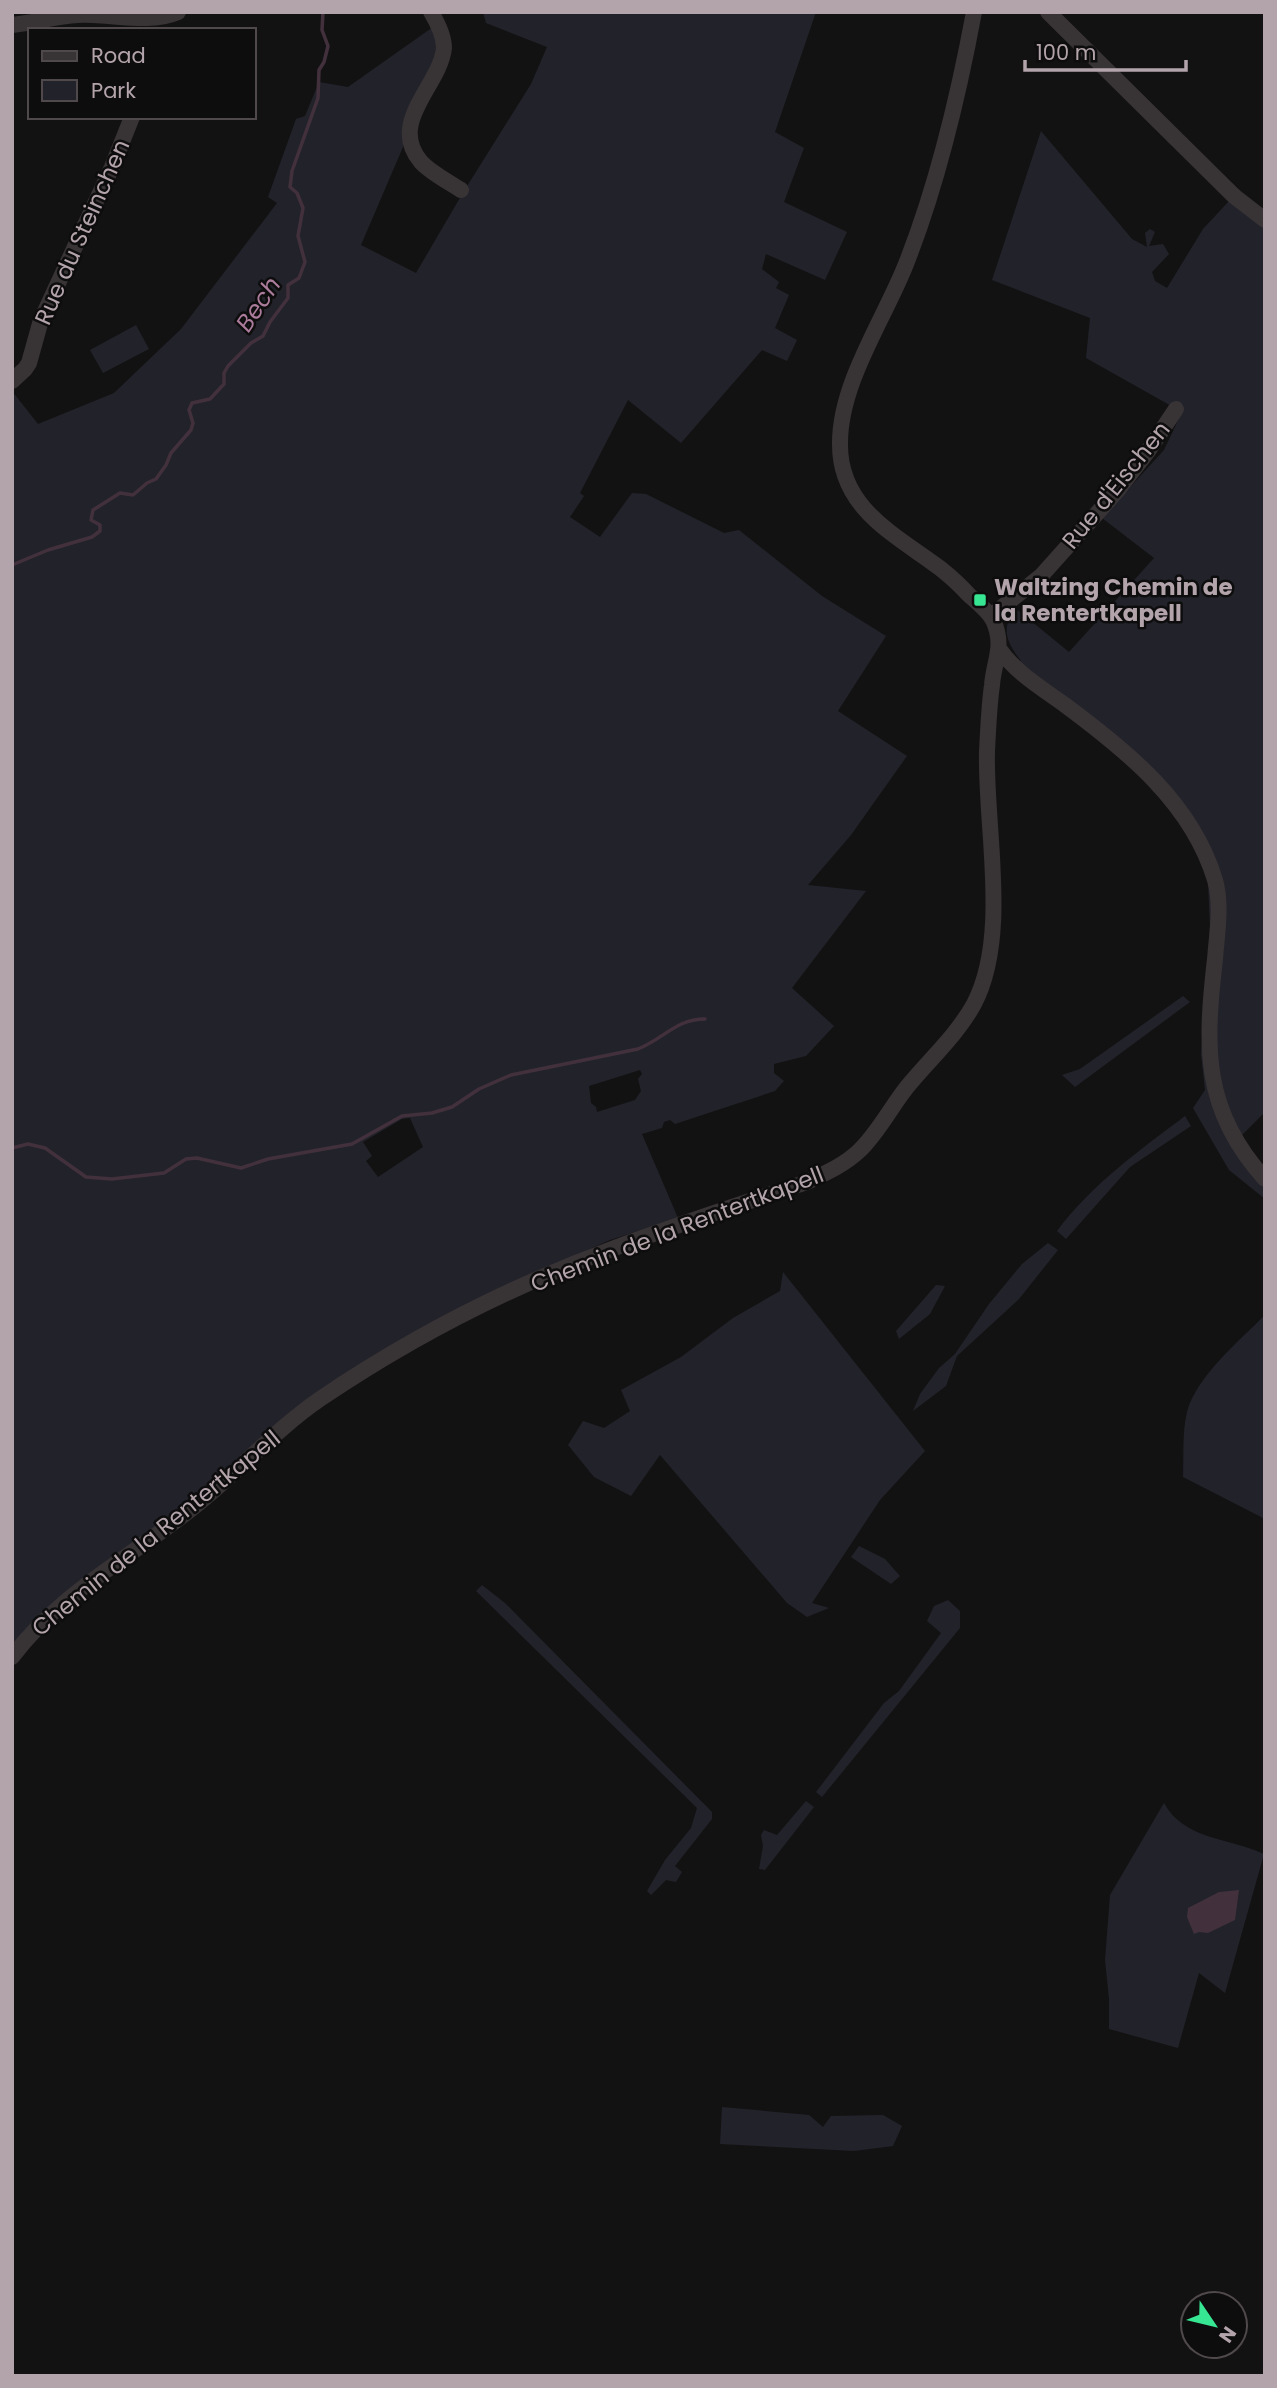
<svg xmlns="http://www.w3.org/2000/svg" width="1277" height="2388" viewBox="0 0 1277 2388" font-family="Poppins,sans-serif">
  <rect width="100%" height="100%" fill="#131212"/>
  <path fill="#22222b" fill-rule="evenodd" d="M483 12H816L775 132 804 148 784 202 847 232 825 280 766 254 762 269 779 282 776 288 789 295 775 328 797 340 787 361 762 350 681 443 628 400 580 493 584 496 570 517 600 537 632 493 646 494 724 533 739 530 822 596 886 636 838 711 907 756 851 835 808 885 866 891 792 988 834 1026 806 1056 774 1064V1073L784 1081 775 1091 675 1124 670 1120 664 1122 662 1128 642 1134 678 1218 610 1240 489 1294 386 1351 80 1596 31 1640 12 1666V391L38 424 114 393 181 329 277 203 268 197 296 119 305 116 319 82 348 87 433 27 438 44 435 61 409 107 403 147 361 245 416 273 464 191 531 84 547 47 486 23ZM640 1070 642 1074 638 1079 641 1091 635 1100 597 1112 596 1107 591 1103 589 1086ZM410 1118 423 1147 378 1177 366 1161 372 1156 363 1142 402 1119Z
    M1041 131 1132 239 1147 247 1145 233 1150 229 1155 232 1149 246 1163 244 1169 254 1152 272 1155 281 1167 288 1203 229 1229 201 1236 187 1265 210V1112L1237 1140 1257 1169 1265 1162V1199L1229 1170 1193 1108 1205 1090 1201 1054 1210 927 1208 883 1200 857 1183 826 1150 786 1020 663 1021 661C1006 641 1001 630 1015 608L1069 652 1154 558 1102 518 1164 450 1182 412 1086 358 1090 318 992 280Z
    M136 325 149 349 103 373 90 350Z
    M1183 996 1190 1002 1075 1087 1062 1075 1080 1069Z
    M1185 1116 1191 1126 1130 1167 1066 1239 1057 1231C1091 1185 1140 1150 1185 1116Z
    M1048 1243 1058 1250 1019 1299 957 1356 946 1386 913 1411 920 1394 939 1368 955 1354 989 1304 1022 1264Z
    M783 1272 925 1451 880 1500 812 1603 829 1608 807 1617 787 1603 660 1455 631 1496 594 1477 568 1445 583 1421 604 1428 630 1411 621 1390 681 1357 733 1318 780 1291Z
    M936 1285 945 1286 930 1314 899 1339 896 1331Z
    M1265 1315V1519L1183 1477C1184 1456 1182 1433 1187 1412 1196 1377 1240 1340 1265 1315Z
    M859 1546 885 1559 900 1576 891 1584 851 1557Z
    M482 1585 505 1603 712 1812V1819L675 1866 682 1872 676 1882 666 1880 651 1895 647 1891 665 1860 691 1828 697 1808 476 1591Z
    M948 1600 960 1611V1628L822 1797 816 1792 884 1703 899 1691 941 1633 927 1621 934 1606Z
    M806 1801 814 1807 765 1870 759 1869 763 1846 761 1835 764 1830 777 1835Z
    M1164 1803C1184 1840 1230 1838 1264 1854L1225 1993 1199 1973 1178 2048 1109 2029V1999L1105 1960 1110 1895Z
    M722 2107 809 2115 823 2127 831 2116 883 2115 902 2126 893 2146 854 2151 720 2144Z"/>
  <path fill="#42313d" d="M1239 1890 1235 1920 1208 1933 1199 1932 1194 1934 1187 1917 1188 1908 1219 1892Z"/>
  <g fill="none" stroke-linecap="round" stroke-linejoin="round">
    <path stroke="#42313d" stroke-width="3.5" d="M12 565 48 550 92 537 100 531V525L91 520 93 510 120 493 133 495 147 483 156 479 166 465 171 453 191 430 193 423 189 410 192 403 210 399 224 384V373L228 366 251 343 263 336 270 322 288 298V285L299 278 305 262 298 236 303 208 297 193 290 187 292 171 318 98 319 70 324 62 328 46 322 30 323 12
      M12 1148 28 1144 45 1148 86 1177 112 1179 164 1173 186 1159 197 1158 241 1168 268 1159 352 1144 402 1116 432 1113 452 1107 479 1089 511 1075 638 1049C665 1038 676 1019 705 1019"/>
    <path stroke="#383334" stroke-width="16" d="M431 12C437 22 444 37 444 48 440 86 387 122 421 162 431 173 449 182 461 190
      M1048 12 1235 197 1265 220
      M12 25C34 23 56 16 78 15 111 13 147 25 178 12
      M12 381 25 369 29 363 41 320 112 167 132 117
      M991 616 1041 576 1117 491 1148 451 1176 409
      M1000 650C1016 673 1043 689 1065 705 1127 751 1192 803 1215 880 1222 904 1217 934 1215 959 1205 1046 1202 1110 1265 1179
      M12 1657C61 1592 133 1556 195 1506 238 1472 275 1430 320 1399 410 1338 509 1287 612 1249 676 1225 742 1204 807 1182 826 1173 844 1165 859 1151 878 1133 891 1107 907 1087 930 1059 957 1035 974 1004 1010 935 985 828 987 752 988 730 989 707 992 685 994 660 1005 646 993 620 988 611 978 603 970 596 958 583 945 571 930 561 888 531 840 504 840 445 839 384 884 320 906 264 938 183 958 98 974 12"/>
  </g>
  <rect fill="#37e692" stroke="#0e0d0d" stroke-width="2.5" x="973" y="593" width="14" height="14" rx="3.5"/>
  <g text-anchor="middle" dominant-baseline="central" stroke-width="5" stroke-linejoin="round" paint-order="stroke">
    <g font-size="23" fill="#b3a4ab" stroke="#0e0d0d">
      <text transform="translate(82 232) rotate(-66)">Rue du Steinchen</text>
      <text transform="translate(1116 485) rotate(-51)">Rue d'Eischen</text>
      <text transform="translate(677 1229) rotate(-21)">Chemin de la Rentertkapell</text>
      <text transform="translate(156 1533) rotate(-39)">Chemin de la Rentertkapell</text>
    </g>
    <g font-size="23" font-weight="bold" fill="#b3a4ab" stroke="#0e0d0d" text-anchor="start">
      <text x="994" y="587">Waltzing Chemin de<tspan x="994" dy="26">la Rentertkapell</tspan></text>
    </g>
    <g font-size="24" font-style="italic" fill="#ac7c9d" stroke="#0e0d0d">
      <text transform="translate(258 304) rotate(-56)">Bech</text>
    </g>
  </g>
  <rect width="1277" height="2388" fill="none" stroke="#b3a4ab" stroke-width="28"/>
  <rect x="28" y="28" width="228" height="91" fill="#0e0d0d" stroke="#50494c" stroke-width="2"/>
  <rect x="42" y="51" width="35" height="10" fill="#383334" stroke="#50494c" stroke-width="2"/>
  <text x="91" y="63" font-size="21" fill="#b3a4ab">Road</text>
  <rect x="42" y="80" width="35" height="21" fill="#22222b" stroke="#50494c" stroke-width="2"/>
  <text x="91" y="98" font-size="21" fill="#b3a4ab">Park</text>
  <g transform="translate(1214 2325) rotate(125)"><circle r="33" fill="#0e0d0d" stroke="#50494c" stroke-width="2"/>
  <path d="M0-5L12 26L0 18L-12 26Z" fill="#37e692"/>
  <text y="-10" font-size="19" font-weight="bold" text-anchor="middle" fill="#b3a4ab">N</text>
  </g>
  <path d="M1025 60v10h161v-10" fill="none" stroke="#b3a4ab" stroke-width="3.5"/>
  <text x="1036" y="60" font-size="21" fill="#b3a4ab" stroke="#0e0d0d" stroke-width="5" paint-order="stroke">100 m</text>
</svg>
